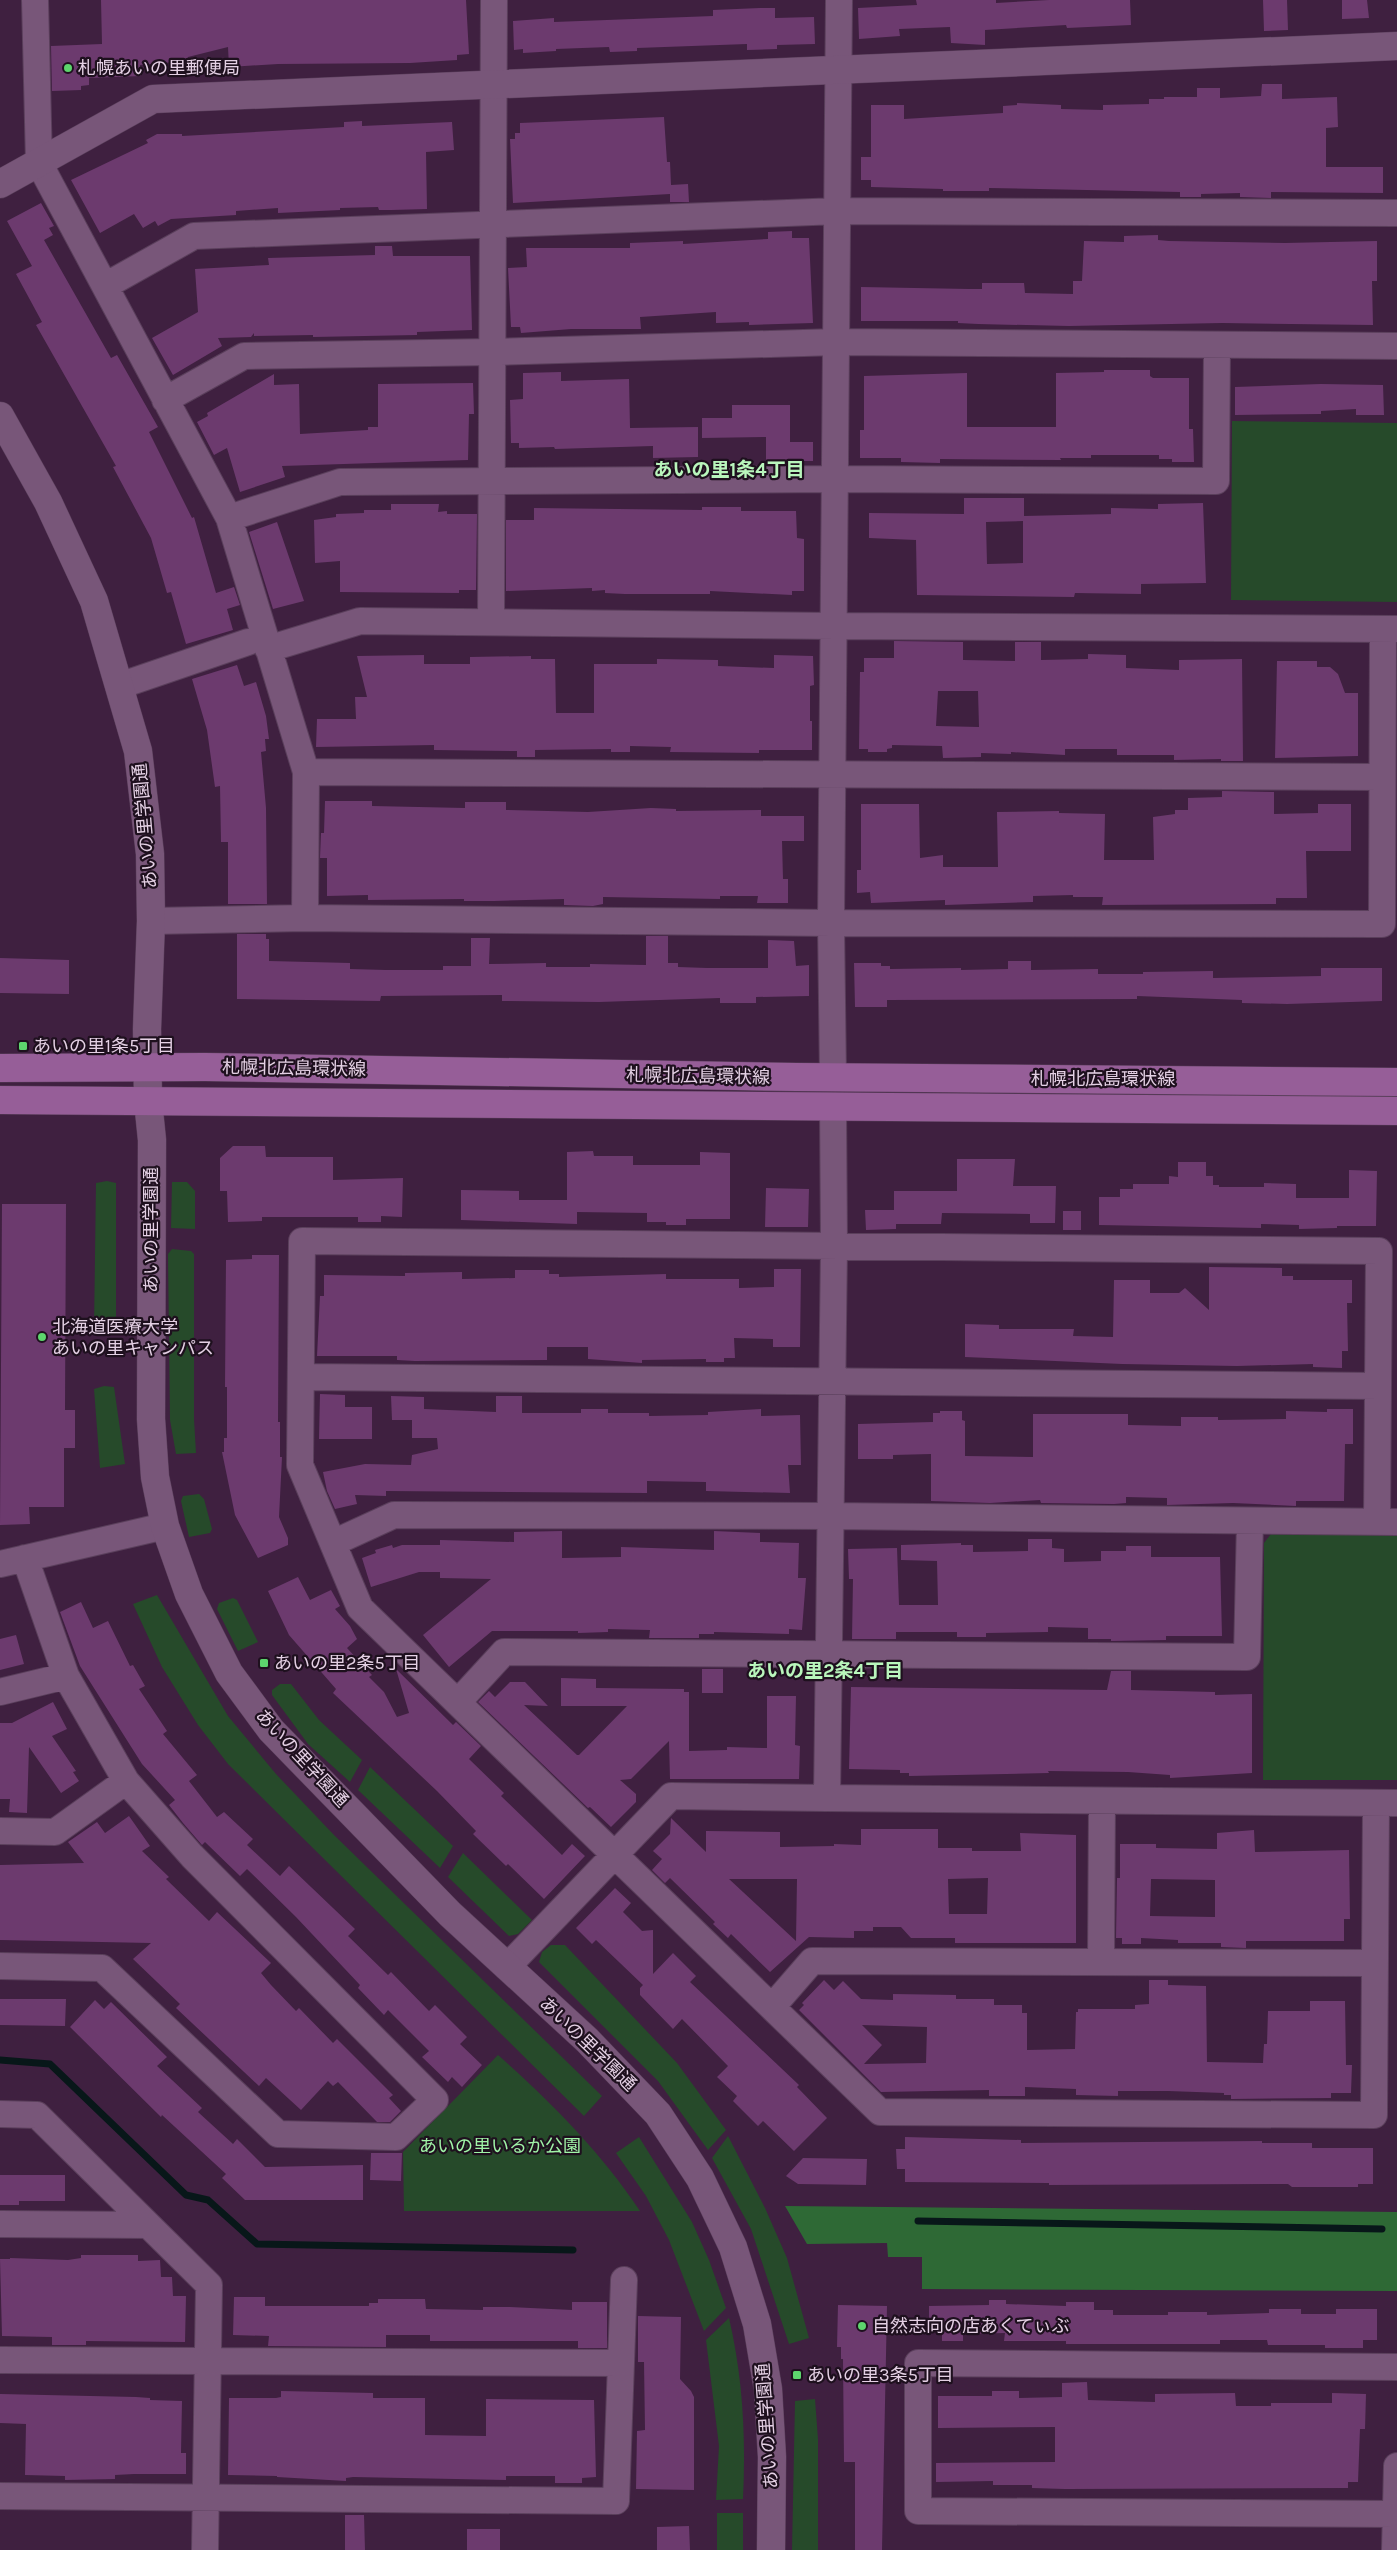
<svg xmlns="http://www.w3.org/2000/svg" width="1397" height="2550" viewBox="0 0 1397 2550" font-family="Karla,'Noto Sans JP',sans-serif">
  <rect width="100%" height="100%" fill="#3f2040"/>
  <path fill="#264a2a" d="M1232 421 1397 423V602L1231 600Z
    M107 1181 116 1183V1328H94L96 1183Z
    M172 1182H187L195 1191V1229L171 1228Z
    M172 1249 191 1251 194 1254V1419L196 1453 176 1454 170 1420 168 1254Z
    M104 1386 114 1387 125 1464 100 1468 94 1389Z
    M199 1494 204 1499 212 1529 210 1533 189 1537 181 1501 183 1496Z
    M1271 1534 1397 1535V1780H1263L1264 1543Z
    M157 1595 228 1716 276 1774 334 1835 602 2096 584 2116 228 1764 198 1725 162 1667 133 1604Z
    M233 1598 237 1600 258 1642 238 1651 217 1609 219 1603Z
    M280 1684H291L319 1720 362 1760 350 1782 308 1744 272 1695V1690Z
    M370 1767 453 1846 440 1868 358 1790Z
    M463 1853 532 1920 518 1934 509 1936 448 1877Z
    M551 1945H565L677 2063 726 2130 708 2150 658 2081 539 1962 542 1952Z
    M498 2055C551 2102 601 2152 640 2211H404L403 2152Z
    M728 2136 765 2208 787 2258 809 2338 789 2344 751 2229 712 2158Z
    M639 2137 692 2222 709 2260 726 2308 704 2331 669 2240 646 2196 616 2153Z
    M729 2318C743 2378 746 2437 743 2499L716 2500 719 2446 706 2340Z
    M815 2399 818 2439V2550H792L795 2401Z
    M717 2513H743V2550H717Z"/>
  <path fill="#2e6935" d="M785 2206 1397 2212V2291L922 2289V2257H888L887 2243 807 2244Z"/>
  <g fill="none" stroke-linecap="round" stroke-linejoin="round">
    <path stroke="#081719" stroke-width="7" d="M0 2060 50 2064 186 2195 208 2200 257 2244 573 2250
      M918 2221 1382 2229"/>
  </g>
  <path fill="#6c3a6e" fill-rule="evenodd" d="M101 0H466L469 54 457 55V60L410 63 278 64 229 67 228 47 188 57 186 61 140 65 141 76 89 78V85L81 86V90L52 91 51 46 102 44Z
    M916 0H996V3L1049 0H1130L1131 25 1067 28 1066 25 985 30V45L951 43 950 27 899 29 900 36 859 39 858 8 917 5Z
    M1263 0H1287L1288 30 1264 31Z
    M1342 0H1367L1369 18 1342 19Z
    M760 8H775V18L814 17 815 44 777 45V49L747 50V44L637 48V51L610 52 609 47 556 49V51L523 53V49L514 50 513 21 554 18V22L713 16V10Z
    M1262 84H1282V99L1337 97 1338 127 1326 128V167H1383V193L1271 192V198L1240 197V193L1201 194V197H1180V192L989 188V191H943V189L871 187V180H861V157H871V105H904V119L1003 113V106L1017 105V103L1061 105V109L1103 110V105L1149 104V99H1164V97H1197V88H1220V98L1261 96Z
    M664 117 667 162H670L671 185 688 184 689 202H670V194L513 203 510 139H515V133H520V123Z
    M362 121V126L452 122 454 150 426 152 427 209 391 210H379L378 207 340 208V210L278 213V208L236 211V215L171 219 158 226 155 221 143 228 134 214 100 233 71 180 148 143 146 140 157 134H182V136L344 127V122Z
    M41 203 54 226 49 228 53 235 44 240 111 358 117 355 158 427 149 432 192 518 194 517 216 593 234 587 240 605 227 609 233 630 186 644 171 592 167 593 151 538 113 467 116 466 36 325 42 322 16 274 32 266 7 221Z
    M792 231V238H809L813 323 749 325V322L716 323V312L640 317 641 329H571L521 333 520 327H511L508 268 527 267 526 248H630V243L683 241V244L768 239V232Z
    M1158 235V240L1169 241 1285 243 1377 241V281H1372L1373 325 1222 323 1069 326 978 324 958 323V321H861V287L969 289H982V283H1024L1025 293 1073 294V281H1082L1084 241 1124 242V236Z
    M375 246H392L393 256H470L472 330 417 332V335L313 337V335L254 336V333L251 337 218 338 222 346 173 375 152 338 198 312 195 269 269 265 268 258 375 255Z
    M1104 370H1150V376L1153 378H1189V429H1193L1194 462H1172V459H1159V455H1091V458H1060L1061 460 940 459V463L901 462V458H860V430H864V376L967 373V427H1056V373L1104 372Z
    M561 372V381L629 379 630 428 698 427V457L653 458V446L555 449 554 447 519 448V443H511L510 400 523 399V373Z
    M274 374V385L299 384 300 434 368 430V427H378V384L473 383 474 414H469L468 460 282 466 285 477 240 492 227 448 214 455 197 422 208 416 207 413Z
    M1321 384 1383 385 1384 415H1356V409L1321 411V414L1235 415V387Z
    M732 405H790V442H813V461H766V437L702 438V418H732Z
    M964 498H1024V516L1111 514V508L1158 509V504L1203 503 1206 583 1141 584V594L1075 593 1074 597 917 595 916 540 869 538V513L964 514ZM1023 521V563L987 564 986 522Z
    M391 504H439L438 512 447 511V514H477L476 590H459V593L340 592V561L315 563 314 520 336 517V514L364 513V510H391Z
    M702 507H741V511H796L797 538 804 539V591H792V595L710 591V594H625L605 593V590L592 591V588L506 591V520H534V508L702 510Z
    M277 522 304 601 273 609 249 532Z
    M894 641 963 642V660L1015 661V642H1041V660L1088 659V654L1126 655V668L1179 670V660L1242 659 1243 761H1221V759L1174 760V755H1117V749H1065V755L1011 752V754L981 753V757L943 758 942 746 892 745V748L887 749V752H868V749H859L860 672H864V658H894ZM938 691H978L979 727 936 726Z
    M424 655V664H470V657L531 656V659H555L556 713H594V664H657V659L718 660V666L774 668V655L813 656 814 685 810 686V721H812V750H759V753L670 752 671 747 630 746V752H611V749L535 750V757H517V751L434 750V745L316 747 317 719H356L355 697H367L357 656Z
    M1277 661H1317V667H1330L1338 674 1345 693H1358V756L1275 758Z
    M237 665 244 686 256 682 266 716 269 739H265L266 751 261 752 266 808 267 904H228V842H221L220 786 215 787 207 730 192 679Z
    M1222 791 1274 792V814L1318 813V804H1351V851H1306L1307 898H1276V904L1102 905 1103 897H1073V895L1033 896V902L945 905V900L871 903 870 892 857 893V870H861V804H919L920 858 943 855V867H998L997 812 1059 811V813L1105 814 1104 860H1154L1153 817 1175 814V810H1188V798L1222 797Z
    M325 801H372V806L465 808V802H506V810L588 812 651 808 676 809V811L761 810V816H804V841H782L783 879H788V903H757L758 896H720V899L603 897V904L593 906 564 905V899L494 901H464V899L368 900V895L327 896V858H320L321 833H324Z
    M237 934H266V939H269V961L350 963V969L386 970H443V966H471V938H490L489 964 546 963V967H590V964L646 965V936H668V963H678V967L707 968H768V940L794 941 796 966 809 965V996L756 997V1003H720V998L599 1002 502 1001V995L381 996 380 1001 237 999Z
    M0 958 69 960V994L0 993Z
    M1008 961H1031V970L1098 969V974H1143V972L1213 971V978L1321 976V968H1382V1001L1287 1004 1242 1003V1000L1137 996V999L887 1000V1007H855L854 963H881V966H890V969L961 968V970L1008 969Z
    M233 1146H265L266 1157H333V1180L403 1178 402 1217 381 1216V1222H358V1217H262V1221L228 1222 227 1191H220V1158Z
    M593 1151 594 1156H633V1165H700V1152L730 1153V1219H686V1225H666V1222H647V1213L577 1212V1224L461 1220V1190L519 1191V1200H567V1152Z
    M957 1159H1015L1013 1186H1056L1055 1223H1030V1214L942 1213 941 1224H896V1229L866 1230 865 1210H894V1191H957Z
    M1178 1162H1206V1176H1213V1185H1219V1187H1264V1183L1296 1184V1198H1349V1170L1377 1171 1376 1226H1337V1228L1299 1229V1225L1261 1224V1228L1099 1225V1197H1120V1189H1133V1184H1169V1176L1178 1177Z
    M766 1188 809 1189 808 1227H765Z
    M2 1204H66L65 1410H75V1448H64V1507H29L30 1524 0 1525Z
    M1063 1211H1081V1230H1063Z
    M252 1255H279L278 1422H280V1457H282L279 1517 288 1538V1545L258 1558 235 1515 222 1452H224V1438H227V1387H225L226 1260 252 1259Z
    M1209 1267 1282 1268V1276H1293V1280H1352V1303H1347L1348 1351H1342V1368L1313 1367V1364L1237 1366 1122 1364 965 1357V1324L999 1325V1329H1074L1073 1336 1113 1337 1114 1280H1150V1293H1179L1185 1288 1209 1310Z
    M774 1269H801L800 1347H773V1339L734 1338 735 1358H724V1362H706V1359L642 1360V1363L588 1359V1347H547V1360L415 1361 397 1360V1356H317L320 1296H324V1275L405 1276V1273L462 1272V1279L515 1278V1270H549V1274H559V1277L666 1274V1279H739V1288L774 1287Z
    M320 1394 345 1395V1407H372V1439H319Z
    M391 1396 424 1397V1409L496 1412V1396H522V1413H581V1409H608V1413H649V1416L708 1415V1412L761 1409V1416L800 1415 801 1465H788L790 1493 706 1491V1482L647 1481V1493L386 1491V1496L355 1495 357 1504 335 1509 327 1491 323 1472 365 1464 411 1465 412 1455 438 1449 437 1438H412V1420H392Z
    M1327 1409H1353V1444H1345L1344 1501H1296V1506L1233 1503 1167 1505V1498L1126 1497V1503L1114 1504 1041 1503 1040 1500 990 1503 931 1501V1454L893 1455V1459H858V1424L933 1422V1413H940V1411H962V1420L965 1421V1456L1033 1457V1414H1128V1425L1181 1426V1417H1218V1420L1286 1419V1411L1327 1412Z
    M562 1531V1558L621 1557V1547L714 1550V1531L760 1533V1542L799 1543 798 1578H806L802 1630 789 1629V1634L714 1632V1634H699V1638H649L650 1630 608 1629V1632L578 1633V1631H492L449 1667 423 1635 491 1579 440 1578V1572H419L371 1587 362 1558 376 1553 375 1550 392 1545 393 1548 402 1545H440V1540L514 1542V1532Z
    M1028 1539H1052V1548L1064 1549V1562L1101 1561V1551H1126V1546H1151V1557H1220L1222 1636H1166V1640L1111 1641V1639H1088V1628L1048 1627V1632L986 1633V1637H957V1632H896V1639H852L853 1579H849L848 1549 897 1548 899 1605H938L937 1561 901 1560V1545L961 1543V1545H973V1552L1028 1551Z
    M298 1577 310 1600 331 1590 340 1606 335 1609 350 1626 357 1639 347 1648 372 1675 369 1677 384 1692 397 1717 409 1713 396 1669 453 1725 456 1722 481 1746 469 1759 504 1793 501 1796 562 1855 572 1844 585 1856 544 1899 508 1864 506 1866 473 1834 476 1831 437 1791 333 1693 336 1689 289 1635 268 1591Z
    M81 1602 93 1628 108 1621 130 1666 133 1665 145 1686 139 1689 167 1731 163 1734 197 1775 189 1781 217 1817 224 1812 253 1839 247 1845 280 1876 289 1866 355 1929 348 1936 388 1975 391 1972 429 2011 435 2005 467 2037 460 2044 482 2065 462 2087 452 2077 448 2082 422 2057 429 2051 388 2010 384 2015 358 1988 360 1985 296 1917 247 1869 240 1876 205 1842 202 1845 183 1823 169 1805 175 1800 142 1764 80 1666 60 1612Z
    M16 1635 24 1664 0 1670V1639Z
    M702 1669H723V1693H702Z
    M1111 1671H1131V1690L1215 1692V1695L1252 1694V1773L1170 1778V1775L1128 1772 1048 1771 1049 1773 909 1776V1773H900V1770L849 1769 851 1687 1107 1690Z
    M561 1678 596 1679V1688L684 1689V1692H689V1751L727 1750V1747L767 1748V1696H796L795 1745 800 1746 799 1779H670L669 1741 631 1779 620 1780 636 1794V1802L611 1827 590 1807 588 1808 478 1702 489 1691 495 1697 510 1682H525L548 1706 524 1705 577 1755H579L627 1706H561Z
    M53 1702 67 1729 52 1736 76 1771 73 1772 79 1781 61 1793 29 1747 27 1813 9 1812 10 1799H0V1723H12Z
    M129 1816 150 1846 142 1851 169 1877 166 1879 209 1921 217 1912 271 1963 261 1973 271 1985 296 2011 299 2008 333 2043 337 2039 393 2095 389 2098 401 2111 390 2122H377L338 2082 333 2086 328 2081 301 2110 266 2078 259 2086 176 2008 180 2004 133 1959 151 1943 0 1940V1865L84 1863 68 1842 97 1822 105 1833Z
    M671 1818 706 1852V1831L780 1832V1847L834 1846V1844L861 1845V1829H938V1848H972V1851H1021L1020 1833 1076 1835V1943H955V1938H911L901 1927H873V1931H854V1938L809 1937 770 1972 731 1934 728 1938 713 1924 715 1922 670 1878 665 1883 652 1870 662 1859 653 1851 670 1834ZM988 1878 987 1914H949L948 1879ZM729 1879H797L796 1941Z
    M1254 1830 1255 1852 1349 1850 1350 1919H1344V1941H1246V1948L1221 1947V1943H1178V1940L1141 1938V1944H1122V1938H1116L1117 1878H1120V1844H1156V1848L1217 1849V1833ZM1151 1879 1215 1880V1917L1150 1916Z
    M615 1888 631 1903 623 1912 642 1931 653 1930V1974L673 1953 696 1976 690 1982 799 2085 797 2087 827 2118 794 2151 763 2121 758 2126 733 2101 737 2096 717 2077 728 2066 682 2019 673 2029 640 1995V1988L643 1985 596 1940 592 1944 576 1928Z
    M824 1980 834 1990 843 1981 861 1999 893 2000V1994L956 1995V1999H994V2005H1022V2013H1027V2050L1075 2049 1076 2012H1078V2009H1135V2005L1149 2004V1980H1168V1985L1206 1986 1207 2062 1263 2063 1264 2044H1267L1268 2011H1310V2001H1345L1346 2065H1352L1351 2093H1331V2098L1231 2099V2095H1224V2093L1168 2091H1118V2096L1076 2095V2089L1025 2087V2096H989V2090L881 2092 799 2010 804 2005 802 2003ZM862 2025 927 2027 926 2063 864 2064 882 2045Z
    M0 1999H66L65 2026 0 2025Z
    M95 2000 104 2009 111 2002 167 2057 157 2066 202 2108 198 2112 233 2144 237 2139 265 2167 363 2165V2200H245L222 2178 226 2174 162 2115 161 2117 70 2027Z
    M905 2137 1021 2140V2143L1262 2141V2143H1312V2148H1373V2184H1358V2187H1292L1288 2184 1049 2185V2183L905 2182V2169H897L896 2149H905Z
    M371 2153H402L401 2181 370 2180Z
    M803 2158 867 2159 866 2185 798 2184 786 2176Z
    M0 2175H65V2201H19V2205H0Z
    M81 2255H138V2261L160 2260 161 2277H172L173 2296H186L185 2342 86 2341V2345H52V2337L2 2336 0 2259H10V2258L68 2260 81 2258Z
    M234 2297H265V2306H369V2303H378V2299H425L426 2309 483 2310V2307H510L572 2310V2302H607V2348H578V2341H430V2335H386V2347L268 2346 269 2336 233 2335Z
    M989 2300H1006V2304L1066 2306V2302H1094V2310H1113V2315H1168V2312H1207V2315L1269 2313V2309H1301V2314H1336V2309H1377V2340H1363V2348H1325V2345H1268L1267 2340H1220V2344H1066V2341H1004L1005 2333 963 2334V2341H942V2330H929V2306L989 2305Z
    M838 2305 887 2306 882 2550H855V2462H844L843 2359H841V2347H837Z
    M638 2316 681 2317 680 2379 691 2391 694 2397V2490L636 2489 637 2431 645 2430 644 2362H638Z
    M1087 2382 1088 2400 1119 2401 1155 2402V2394L1235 2393 1236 2406H1271V2403H1332V2393L1366 2394 1365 2429H1360L1358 2482H1348V2488L1065 2489 1032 2488V2485H993V2481L936 2482V2463L1055 2462V2427L938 2428V2396H992V2391H1019V2398L1062 2397V2383Z
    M281 2391 373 2393V2398H425V2435L486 2436V2399L594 2400 596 2477 582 2478V2483H555V2476H506V2480L353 2477 346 2478V2481L277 2477V2476L228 2475 229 2398H276L281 2397Z
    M0 2394 136 2397 150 2398V2400L182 2401 181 2453H186V2474H134L115 2475V2479L65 2480V2476L25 2475 26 2424 0 2423Z
    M345 2515H364L365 2550H345Z
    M689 2526 690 2550H657V2527Z
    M467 2529H500V2550H467Z"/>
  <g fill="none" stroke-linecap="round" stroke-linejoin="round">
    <defs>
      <path id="minor" d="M35 0 39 163 229 518 306 772 305 918 831 923 1382 924 1383 629
        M105 286 194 236 838 211 1397 213
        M165 400 244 356 492 352 837 342 1397 346
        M229 518 340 482 836 479 1216 481 1217 345
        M491 622 494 0
        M268 649 360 621 835 626 1397 629
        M119 686 248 642
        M306 772 1382 777
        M151 921 305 918
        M833 1077 831 923 839 0
        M833 1106 834 1246 827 1798 1397 1803
        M301 1377 1378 1386
        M333 1543 394 1515 830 1516 1397 1522
        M0 1564 165 1526
        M0 1692 66 1676
        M458 1702 504 1652 1247 1657 1250 1521
        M1376 1803 1374 2115 880 2112 360 1608 300 1465 302 1241 1379 1251 1377 1522
        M0 1831 55 1832 126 1781
        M1101 1962 1102 1801
        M0 1966 102 1968 278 2134 396 2137 435 2100 192 1856 126 1781 66 1676 25 1558
        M507 1967 671 1796 827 1798
        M772 2007 812 1961 1375 1963
        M0 2114 37 2115 209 2285 205 2550
        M0 2224 148 2225
        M0 2360 621 2363
        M1397 2367 918 2363V2511L1397 2514
        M0 2496 616 2501 624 2280
        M1395 2550 1397 2466"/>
      <path id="tertiary" d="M0 184 153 99 1397 46
        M0 416 48 502 94 601 138 751 150 854 151 921 147 1029 148 1101 152 1140 151 1419 155 1477 165 1526 189 1594 229 1673 271 1730 450 1914 587 2040 658 2114 700 2178 733 2247 757 2324 768 2389 772 2457 771 2550"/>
      <path id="primary" d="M0 1068 205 1067 797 1077 1397 1082
        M0 1100 1397 1111"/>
    </defs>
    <use href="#minor" stroke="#5a3f5b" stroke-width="28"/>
    <use href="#tertiary" stroke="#5a3f5b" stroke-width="29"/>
    <use href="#primary" stroke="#5a3f5b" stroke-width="29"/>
    <use href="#minor" stroke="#785679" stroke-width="26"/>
    <use href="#tertiary" stroke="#785679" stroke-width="28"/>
    <use href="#primary" stroke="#965e98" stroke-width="28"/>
  </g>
  <g fill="#5dd56d" stroke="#1e101e" stroke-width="2">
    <circle cx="68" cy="68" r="5"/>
    <rect x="18" y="1041" width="10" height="10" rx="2.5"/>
    <circle cx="42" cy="1337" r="5"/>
    <rect x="259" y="1658" width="10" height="10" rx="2.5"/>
    <circle cx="862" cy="2326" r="5"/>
    <rect x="792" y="2370" width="10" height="10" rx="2.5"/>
  </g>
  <g text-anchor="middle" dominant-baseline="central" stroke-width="4.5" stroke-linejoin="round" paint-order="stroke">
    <g font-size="18" fill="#e4d0e4" stroke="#1e101e" text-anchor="start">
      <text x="78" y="68">札幌あいの里郵便局</text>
      <text x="33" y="1046">あいの里1条5丁目</text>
      <text x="52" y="1327">北海道医療大学<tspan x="52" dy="21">あいの里キャンパス</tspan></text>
      <text x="274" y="1663">あいの里2条5丁目</text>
      <text x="872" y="2326">自然志向の店あくてぃぶ</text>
      <text x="807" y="2375">あいの里3条5丁目</text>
    </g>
    <g font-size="18" fill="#e4d0e4" stroke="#1e101e">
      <text transform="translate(145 826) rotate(-95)">あいの里学園通</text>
      <text transform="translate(294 1068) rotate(1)">札幌北広島環状線</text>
      <text transform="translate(698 1076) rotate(1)">札幌北広島環状線</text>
      <text x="1103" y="1079">札幌北広島環状線</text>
      <text transform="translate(151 1230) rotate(-90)">あいの里学園通</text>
      <text transform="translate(302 1758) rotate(47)">あいの里学園通</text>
      <text transform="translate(588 2044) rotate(44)">あいの里学園通</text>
      <text transform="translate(767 2426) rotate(-94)">あいの里学園通</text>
    </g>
    <g font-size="18" fill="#a0f4a7" stroke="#1e101e">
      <text x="500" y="2146">あいの里いるか公園</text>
    </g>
    <g font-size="19" font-weight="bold" fill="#b9f6bc" stroke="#1e101e">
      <text x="729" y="470">あいの里1条4丁目</text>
      <text x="825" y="1671">あいの里2条4丁目</text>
    </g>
  </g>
</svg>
